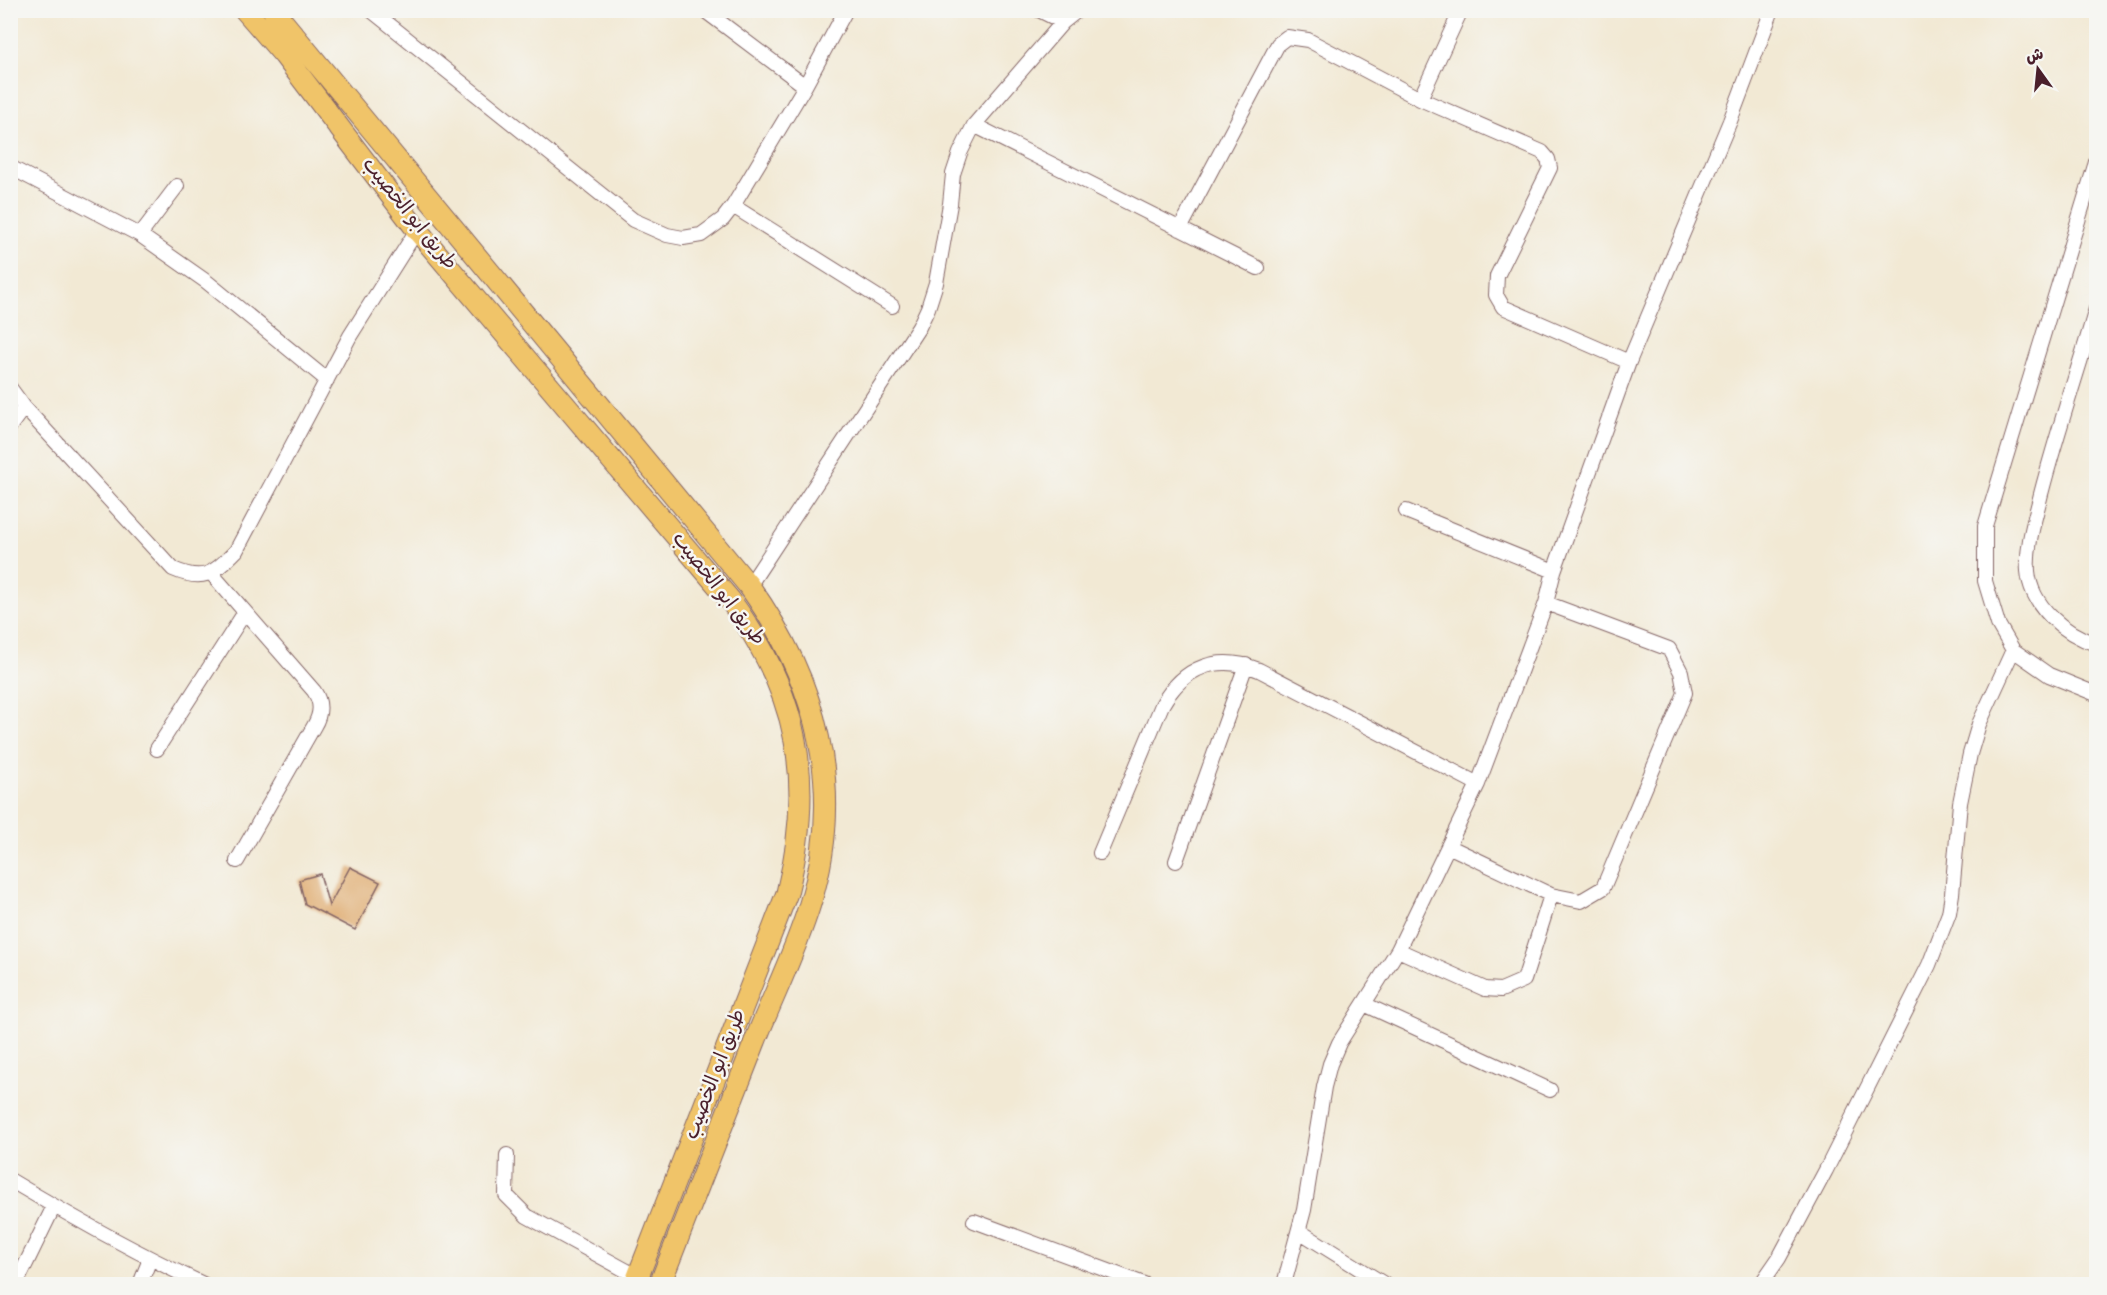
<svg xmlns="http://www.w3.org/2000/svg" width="2107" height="1295" viewBox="0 0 2107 1295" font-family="'Gochi Hand','Playpen Sans Arabic',sans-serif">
  <rect width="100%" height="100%" fill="#f6f6f2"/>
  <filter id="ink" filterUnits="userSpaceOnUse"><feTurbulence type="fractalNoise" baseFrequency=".0167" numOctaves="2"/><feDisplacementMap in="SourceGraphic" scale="12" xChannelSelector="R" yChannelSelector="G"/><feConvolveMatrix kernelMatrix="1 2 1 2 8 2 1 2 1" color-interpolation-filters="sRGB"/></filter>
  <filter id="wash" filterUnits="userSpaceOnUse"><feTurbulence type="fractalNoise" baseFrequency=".008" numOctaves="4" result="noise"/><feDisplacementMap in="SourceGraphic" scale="24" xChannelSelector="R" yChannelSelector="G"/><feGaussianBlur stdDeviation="1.35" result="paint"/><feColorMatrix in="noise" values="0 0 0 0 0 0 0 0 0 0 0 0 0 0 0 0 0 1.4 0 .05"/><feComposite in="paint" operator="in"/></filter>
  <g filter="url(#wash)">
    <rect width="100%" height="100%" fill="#f2e9d4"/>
    <g id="blocks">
      <path fill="#e0ae75" d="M350 867 380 882 355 930 305 904 299 880 320 874 329 906Z"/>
    </g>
  </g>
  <g filter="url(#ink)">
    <use href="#blocks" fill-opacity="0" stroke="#856666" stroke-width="1.5"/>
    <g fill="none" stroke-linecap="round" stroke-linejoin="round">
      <defs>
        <path id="minor" d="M371 10 633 220 667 235 683 238 701 235 723 219 733 206 805 86 846 10
          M704 10 805 86
          M1039 10 1063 22
          M1420 99 1461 10
          M974 125 1258 268
          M2096 162 1985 526V581L1998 624 2013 650 2049 675 2096 694
          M10 167 140 235 207 282 327 380
          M733 206 892 306
          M1180 229 1278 44 1287 37 1308 40 1420 99 1542 152 1548 159 1550 168 1497 276 1496 295 1503 307 1629 362
          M140 235 177 186
          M2096 309C2078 371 2057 432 2041 494 2035 519 2026 545 2028 571 2031 607 2065 634 2096 644
          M10 388 24 407 173 569C205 583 213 573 236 551L350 336 417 230
          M10 426 24 407
          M1406 511 1554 571
          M212 574 314 691C322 703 321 714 314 726L237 861
          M749 586 919 327 928 308 936 283 950 204 953 174 960 153 974 125 1063 22 1078 10
          M157 749 245 612
          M1448 846 1551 895 1581 901 1603 888 1685 693 1681 672 1669 649 1546 603
          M1100 853 1162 705C1184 666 1218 654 1259 670L1478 784
          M1176 861 1246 665
          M1398 950 1485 989 1501 990 1524 980 1551 895
          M1364 1004 1550 1090
          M507 1155 506 1195 527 1216 638 1277
          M10 1180C73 1218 137 1253 203 1284
          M974 1221 1144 1284
          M1299 1231 1384 1284
          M16 1284 54 1206
          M140 1284 150 1259
          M1284 1284 1304 1210 1324 1087 1330 1064 1339 1043 1398 950 1478 784 1546 603 1554 571 1629 362 1730 121 1772 10
          M1761 1284 1779 1258 1826 1170 1929 965 1949 913 1952 894 1960 803 1970 754 1979 724 2013 650"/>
        <path id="primary" d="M245 10 284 55 417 230 730 600C799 694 815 781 787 893L635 1284
          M273 10 749 586C817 681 846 790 810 904 796 950 774 994 756 1039 724 1121 692 1203 660 1284"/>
      </defs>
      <use href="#minor" stroke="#856666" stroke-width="16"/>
      <use href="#primary" stroke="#856666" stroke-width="23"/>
      <use href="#minor" stroke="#fff" stroke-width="14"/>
      <use href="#primary" stroke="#f0c469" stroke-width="21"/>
    </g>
  </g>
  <g text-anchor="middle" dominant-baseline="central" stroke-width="5" stroke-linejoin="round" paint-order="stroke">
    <g font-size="20" fill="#4a1f2b" stroke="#f6f6f2">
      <text transform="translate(408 215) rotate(51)">طريق ابو الخصيب</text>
      <text transform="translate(717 590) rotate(52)">طريق ابو الخصيب</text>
      <text transform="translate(717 1075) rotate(-69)">طريق ابو الخصيب</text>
    </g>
  </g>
  <rect width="2107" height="1295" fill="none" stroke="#f6f6f2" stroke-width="36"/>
  <g transform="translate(2038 69) rotate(345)" stroke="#f6f6f2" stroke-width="4.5" paint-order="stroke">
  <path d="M0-4.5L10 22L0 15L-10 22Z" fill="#4a1f2b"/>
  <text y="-9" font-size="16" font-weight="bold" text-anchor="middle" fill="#4a1f2b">ش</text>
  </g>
</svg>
